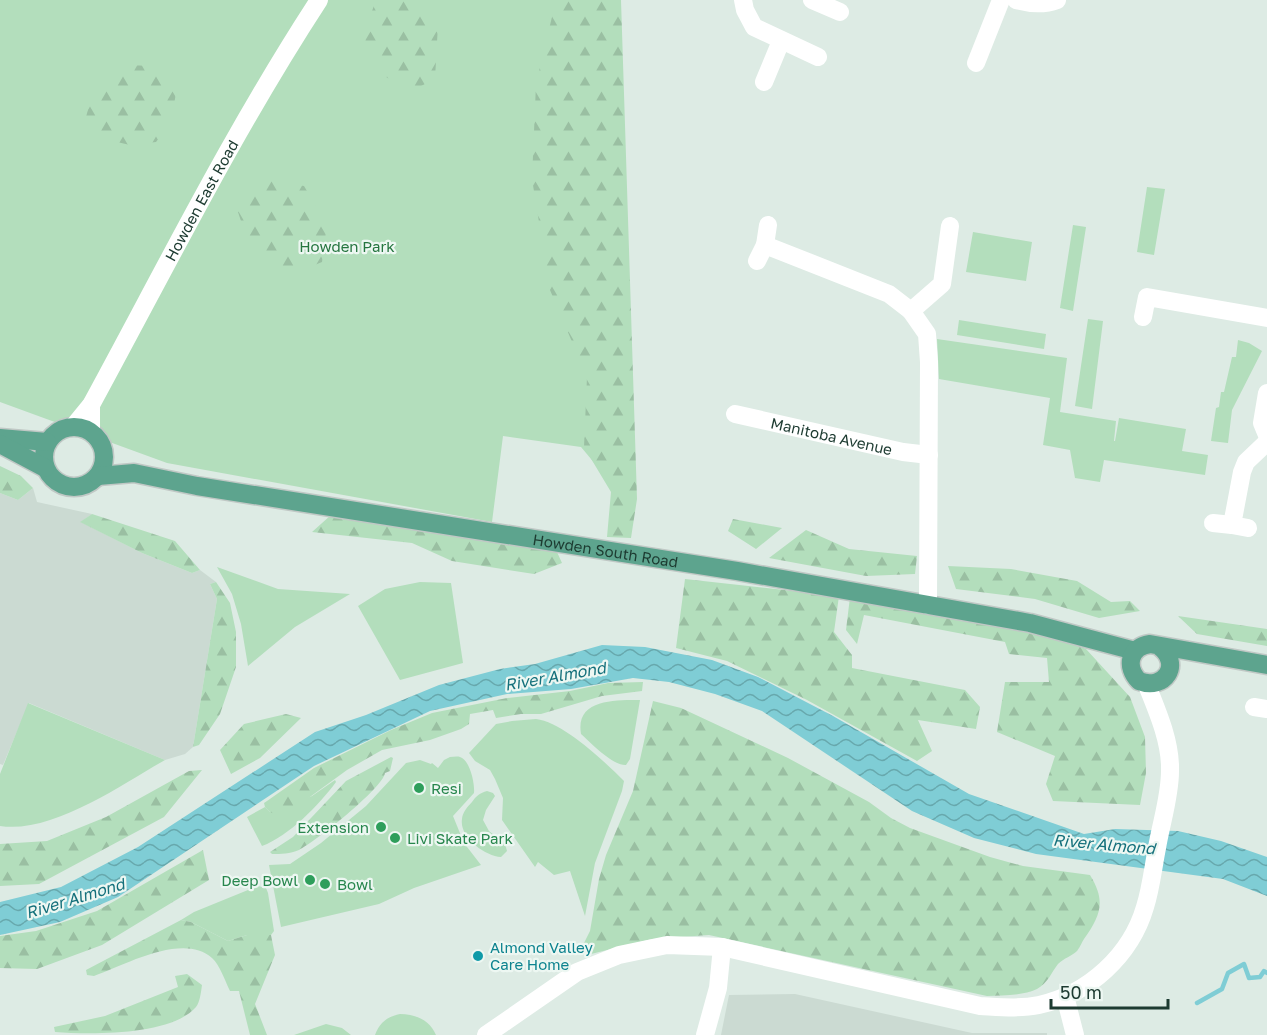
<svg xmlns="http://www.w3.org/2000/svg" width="1267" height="1035" viewBox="0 0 1267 1035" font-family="'Golos Text',sans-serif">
  <defs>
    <pattern id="forest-firs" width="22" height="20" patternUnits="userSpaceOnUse" patternTransform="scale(1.5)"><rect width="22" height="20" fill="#b3debc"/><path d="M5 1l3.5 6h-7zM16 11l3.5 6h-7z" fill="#9abfa2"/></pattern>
    <pattern id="water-waves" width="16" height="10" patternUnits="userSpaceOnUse" patternTransform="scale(1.5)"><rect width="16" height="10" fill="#7fcdd5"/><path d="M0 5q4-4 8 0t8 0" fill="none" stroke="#67a8ad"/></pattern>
  </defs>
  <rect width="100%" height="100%" fill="#ddebe4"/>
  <path fill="#cbdad2" d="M33 488 37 502 92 514 81 522 142 553 192 573 200 570 216 582 210 584 217 599 193 747 185 754 165 760 29 703 3 765 0 764V493L18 500Z
    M795 994 972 1033H1047V1035H721L729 995Z"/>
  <path fill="#b3debc" d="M0 0H607L622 496 581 447 503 436 492 522 167 463 0 402Z
    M1147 187 1165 189 1154 255 1137 252Z
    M1073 225 1086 227 1073 311 1060 308Z
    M973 232 1032 242 1026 281 966 272Z
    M1088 319 1103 321 1092 409 1075 406Z
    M959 320 1046 334 1044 349 957 335Z
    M937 339 1067 358 1060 412 1116 421 1114 441H1115L1119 418 1186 429 1182 451 1208 455 1205 475 1104 460 1100 482 1075 478 1070 450 1043 445 1050 398 939 379Z
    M1238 340 1249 343 1262 351 1232 410 1228 443 1211 441 1216 408 1219 407 1221 392H1224L1232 357H1236Z
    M217 567 278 589 350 594 295 627 248 666 241 624 232 594Z
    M420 582 451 583 463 663 400 680 358 606 385 589Z
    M640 700 630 759 626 765C613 766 591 743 581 734 575 699 615 700 640 700Z
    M28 703 165 760C121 785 52 834 0 826V774Z
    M536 719C563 722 604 761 624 781L622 791 595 863 585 916 570 871 554 875 538 862 535 867 502 820 503 798 495 779 490 770 475 761 469 753 496 724 512 721Z
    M450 757C453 757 457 756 460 757 470 760 475 784 474 793L453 816 464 843 481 865 414 888 379 904 281 927 269 865 290 864 321 843 366 806 406 763 420 760 431 764 432 763 438 768 444 760Z
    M335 780 336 782C319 805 289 836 262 846L247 817 265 807 270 812 312 796Z
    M487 791 493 793 495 796 486 810 483 820 489 831 505 844 507 851 501 857C485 856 459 837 462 819 462 813 468 806 472 802 476 796 480 793 487 791Z
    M258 886 266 888 268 893 274 931 271 935H247L228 941 191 922 181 920 194 912Z
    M400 1014C415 1014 430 1020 436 1035H375C380 1022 387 1017 400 1014Z
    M326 1024 342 1028 351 1035H294Z"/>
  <path fill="url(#forest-firs)" d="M376 0H421L438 24 435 79 409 92 383 75 363 36Z
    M556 0H621L637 499 631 538 607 537 611 492 584 447 587 377 550 290 532 179 536 84Z
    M120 65 158 66 176 93 171 122 156 142 130 145 104 139 85 121 93 90Z
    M264 179 304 186 327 225 322 262 295 273 251 251 236 206Z
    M0 466 21 476 33 488 18 500 0 493Z
    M92 514 175 541 200 570 192 573 142 553 80 522Z
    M331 515 557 552 562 563 534 574 452 561 412 543 312 532Z
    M733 519 782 528 756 549 728 531Z
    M806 530 849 549 917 556 915 574 866 576 769 558Z
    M948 566 1011 569 1077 581 1111 602 1130 601 1140 611 1099 618 1035 599 956 589Z
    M685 579 839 596 834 632 852 655V668L965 690 980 707 976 729 918 720 932 751 917 761 807 700 727 661 676 648Z
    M216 582 230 603 236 632V667L220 714 199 745 193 747 217 599 210 584Z
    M850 597 1044 632 1086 649 1130 697 1145 737 1146 773 1140 805 1053 801 1046 784 1055 756 997 732 1005 682H1049L1047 658 1009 654 1005 642 864 615 857 644 846 630Z
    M1178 616 1267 629V646L1197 634Z
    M643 682 642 691 602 696 541 714H521L496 718 493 710 470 714 469 724 461 729 430 740 382 750 347 770 292 810 280 816 270 812 265 807 264 803 267 801 314 768 391 730 432 713 507 698 570 691 608 683Z
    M653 701 681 708 788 758 869 802 891 818 910 828 990 857 1023 866 1090 875C1106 901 1101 915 1084 939 1082 942 1080 947 1077 951 1072 956 1064 958 1058 964 1051 973 1048 983 1037 989 1023 996 1002 995 987 996L709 935 652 939 591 954 581 949 590 931 599 879 606 855 633 791Z
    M286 714 301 718 260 758 231 774 220 750 244 724Z
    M391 757 393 758 390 771 385 773C383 788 315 842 299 850 290 854 281 854 272 854L270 852 293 837 346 781Z
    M202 770 164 817 39 884 0 886V844L47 841 106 817 189 771Z
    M203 850 209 880 102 945 37 969 0 968V936L36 931 97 911Z
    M181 920 191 922 228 941 247 935H271L275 955 255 1004 267 1035H250L239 991H230C225 981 220 965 212 958 183 932 125 965 94 976L87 975 86 970Z
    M187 974 202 985C201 992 200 1002 196 1007 172 1035 94 1035 55 1032L54 1027 105 1016 178 987 175 976Z"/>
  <path fill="url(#water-waves)" d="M602 645 645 647 712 660 758 677 833 716 969 794 1084 834 1115 829 1178 831 1221 841 1267 857V896L1223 879 1036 854 974 838 912 811 762 711 715 694 669 682 633 678 571 689 507 694 430 711 314 766 118 897 60 922 0 935V902L61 887 138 847 315 732 366 715 439 685 500 669 535 664Z"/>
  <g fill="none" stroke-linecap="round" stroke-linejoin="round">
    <path stroke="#7fcdd5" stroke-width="4.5" d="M1197 1003 1222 989 1228 973 1244 964 1249 978 1260 977 1264 971 1267 973"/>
    <defs>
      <g id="major">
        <circle cx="74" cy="457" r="30"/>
        <path d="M0 438 47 442"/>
        <path d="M0 444 45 468"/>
        <path id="s3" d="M98 476 134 473 197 486 737 571 1030 623 1135 651"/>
        <path d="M1160 647C1182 664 1165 691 1139 681 1125 667 1129 647 1150 644L1267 665"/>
      </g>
    </defs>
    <use href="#major" stroke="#c0c8c5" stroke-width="21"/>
    <g stroke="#fff" stroke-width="18">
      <path d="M743 0 745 10 754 27 818 57"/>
      <path d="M812 0 840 12"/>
      <path d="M1016 0C1030 4 1044 5 1057 0"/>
      <path d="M976 63 1001 0"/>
      <path d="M764 82 781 41"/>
      <path d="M765 245 768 225"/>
      <path d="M757 261 765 245 889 294 911 311"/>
      <path d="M1143 317 1147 297 1267 318"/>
      <path d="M1267 393 1262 423 1267 435"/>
      <path id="s1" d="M735 414 903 452 929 455"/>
      <path id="s2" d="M73 427 91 405C165 269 234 130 319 0"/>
      <path d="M91 432V405"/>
      <path d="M1213 523 1232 525"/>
      <path d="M1248 528 1232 525 1242 472 1246 462 1267 442"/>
      <path d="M928 605 929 362 927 334 911 311 942 284 950 226"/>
      <path d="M1254 707 1267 709"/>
      <path d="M1065 996 1075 1035"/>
      <path d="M486 1035 577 972 619 955 667 945 722 947 980 1006C1000 1007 1020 1009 1039 1005 1089 994 1131 955 1145 907 1151 888 1153 868 1157 848 1161 823 1170 797 1170 771 1171 742 1157 710 1146 683"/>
      <path d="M705 1035 718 988 722 947"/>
    </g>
    <use href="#major" stroke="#5da48e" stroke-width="18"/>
  </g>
  <g fill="#2e9e5b" stroke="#edf7f2" stroke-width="2">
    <circle cx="419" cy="788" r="6"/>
    <circle cx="381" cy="827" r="6"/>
    <circle cx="395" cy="838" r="6"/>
    <circle cx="310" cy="880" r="6"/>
    <circle cx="325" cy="884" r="6"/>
  </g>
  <circle fill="#0f9aa8" stroke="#edf7f2" stroke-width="2" cx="478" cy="956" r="6"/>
  <g text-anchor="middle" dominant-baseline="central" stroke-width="4.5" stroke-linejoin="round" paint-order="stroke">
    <g font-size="15" fill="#1d3b31" stroke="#edf7f2">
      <text stroke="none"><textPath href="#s2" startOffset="261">Howden East Road</textPath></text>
      <text stroke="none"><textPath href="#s1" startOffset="99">Manitoba Avenue</textPath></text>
      <text stroke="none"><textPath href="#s3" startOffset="514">Howden South Road</textPath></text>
    </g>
    <g font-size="15" fill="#25753f" stroke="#edf7f2">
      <text x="347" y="246">Howden Park</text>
    </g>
    <g font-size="15" fill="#27864d" stroke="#edf7f2" text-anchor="start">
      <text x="431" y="788">Resi</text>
      <text x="369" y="827" text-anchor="end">Extension</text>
      <text x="407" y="838">Livi Skate Park</text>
      <text x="298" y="880" text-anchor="end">Deep Bowl</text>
      <text x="337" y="884">Bowl</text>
    </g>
    <g font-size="15" fill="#0d838f" stroke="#edf7f2" text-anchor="start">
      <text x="490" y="947">Almond Valley<tspan x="490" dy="17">Care Home</tspan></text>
    </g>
    <g font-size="16" font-style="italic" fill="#14707b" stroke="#edf7f2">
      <text transform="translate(555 676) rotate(-10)">River Almond</text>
      <text transform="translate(1104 844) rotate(5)">River Almond</text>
      <text transform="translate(75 898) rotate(-17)">River Almond</text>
    </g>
  </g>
  <path d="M1051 999v9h117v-9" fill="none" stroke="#1d3b31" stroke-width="3"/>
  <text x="1060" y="999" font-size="18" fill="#1d3b31" stroke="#edf7f2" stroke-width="4.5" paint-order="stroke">50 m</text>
</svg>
